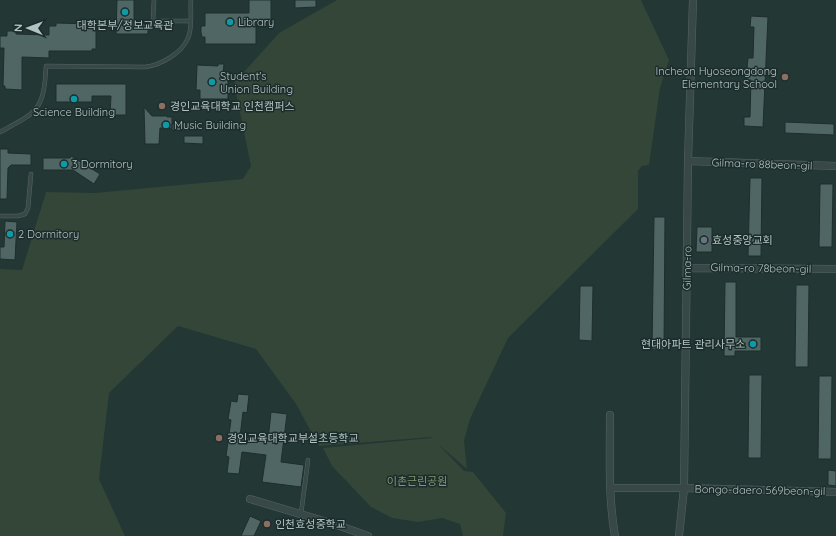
<svg xmlns="http://www.w3.org/2000/svg" width="836" height="536" viewBox="0 0 836 536" font-family="Quicksand,'Noto Sans KR',sans-serif">
  <rect width="100%" height="100%" fill="#233735"/>
  <path fill="#334638" d="M337 0H641L669 60 660 88 649 165 642 166 638 171V209L508 338 470 419 464 441 467 469 438 444 464 471 473 472 506 513 503 536H463L460 524 442 518 418 522 392 518 371 507 332 466 323 448 432 438 431 437 319 446 296 404 256 349 178 326 109 393 99 479 125 536H0V269L22 270 46 192 95 193 243 179 251 166 234 83 279 33Z"/>
  <path fill="#4f6664" stroke="#1e2e2d" d="M117 0H134V24H148V34H116Z
    M249 0H271V22H256V44H205V37H202L201 33V26H205V13H249Z
    M295 0H316V7L295 8Z
    M751 16 768 17 763 127 744 126V117H750L751 80H746L748 58H753L754 27H750Z
    M56 23 91 24V26L96 27V49H92V51H49V58L22 57V90L5 89V86H3L4 48H0V36H7V31H16V34L49 35V26H56Z
    M218 64H224L223 74 228 75V99H200V90H196L197 65 218 66Z
    M56 84H126V115H110L111 96H92V102H56Z
    M144 107 152 116H167V117H172V128H160L159 144H145Z
    M785 122 834 124V135L785 133Z
    M172 124H189V131L172 130Z
    M184 136H203V144L184 143Z
    M0 149H8V153L31 154V165H11L8 168 7 199H0Z
    M71 156 100 174 94 184 73 170H43V158H70Z
    M750 178H762L761 256H748Z
    M820 184H833L832 247H819Z
    M654 217H665L664 350 652 349Z
    M5 221 17 222 15 260 0 259V247H4Z
    M697 227H712V252H696Z
    M725 282H736V337H761V351H735V356H724Z
    M796 285H809L808 367H795Z
    M580 286H593L592 341 579 340Z
    M749 375H762L761 458H748Z
    M819 376H832L831 459H818Z
    M238 394 249 395 247 413 243 412 240 437 268 440 271 412 287 414 281 462 304 465 301 487 262 482 266 455 242 452 239 474 227 473 229 457 226 456 231 420 228 419 231 401 237 402Z
    M828 470 836 471V486L828 485Z
    M250 516 261 521 254 536H241Z"/>
  <g fill="none" stroke-linecap="round" stroke-linejoin="round">
    <defs>
      <path id="lane" d="M154 0 153 21H190
        M0 132C37 112 44 111 46 66L145 67C161 65 182 53 188 38 193 27 190 12 191 0
        M0 216H18L25 214 28 208 31 174
        M301 514 308 460"/>
      <path id="street" d="M688 161 836 166
        M687 268 836 269
        M610 415C610 455 608 496 615 536
        M610 488H684L836 492
        M250 499 337 525 368 536
        M679 536 684 488 688 161 693 0"/>
    </defs>
    <use href="#lane" stroke="#546564" stroke-width="4.5"/>
    <use href="#street" stroke="#546564" stroke-width="8"/>
    <use href="#lane" stroke="#374847" stroke-width="3.5"/>
    <use href="#street" stroke="#374847" stroke-width="7"/>
  </g>
  <g fill="#0f9aa8" stroke="#1c2c2b" stroke-width="1.5">
    <circle cx="125" cy="12" r="4"/>
    <circle cx="230" cy="22" r="4"/>
    <circle cx="212" cy="82" r="4"/>
    <circle cx="74" cy="99" r="4"/>
    <circle cx="166" cy="125" r="4"/>
    <circle cx="64" cy="164" r="4"/>
    <circle cx="10" cy="234" r="4"/>
    <circle cx="753" cy="344" r="4"/>
  </g>
  <g fill="#8d6e63" stroke="#1c2c2b" stroke-width="1.5">
    <circle cx="785" cy="77" r="4"/>
    <circle cx="162" cy="106" r="4"/>
    <circle cx="219" cy="438" r="4"/>
    <circle cx="267" cy="524" r="4"/>
  </g>
  <circle fill="#6b7280" stroke="#1c2c2b" stroke-width="1.5" cx="704" cy="240" r="4"/>
  <g text-anchor="middle" dominant-baseline="central" stroke-width="3" stroke-linejoin="round" paint-order="stroke">
    <g font-size="11" fill="#b1c4c3" stroke="#1c2c2b" text-anchor="start">
      <text x="238" y="22">Library</text>
      <text x="125" y="25" text-anchor="middle">대학본부/정보교육관</text>
      <text x="777" y="71" text-anchor="end">Incheon Hyoseongdong<tspan x="777" dy="13">Elementary School</tspan></text>
      <text x="220" y="76">Student's<tspan x="220" dy="13">Union Building</tspan></text>
      <text x="170" y="106">경인교육대학교 인천캠퍼스</text>
      <text x="74" y="112" text-anchor="middle">Science Building</text>
      <text x="174" y="125">Music Building</text>
      <text x="72" y="164">3 Dormitory</text>
      <text x="18" y="234">2 Dormitory</text>
      <text x="712" y="240">효성중앙교회</text>
      <text x="745" y="344" text-anchor="end">현대아파트 관리사무소</text>
      <text x="227" y="438">경인교육대학교부설초등학교</text>
      <text x="275" y="524">인천효성중학교</text>
    </g>
    <g font-size="11" fill="#b1c4c3" stroke="#1c2c2b">
      <text transform="translate(762 164) rotate(2)">Gilma-ro 88beon-gil</text>
      <text transform="translate(687 268) rotate(-89)">Gilma-ro</text>
      <text transform="translate(761 268) rotate(1)">Gilma-ro 78beon-gil</text>
      <text transform="translate(760 490) rotate(1)">Bongo-daero 569beon-gil</text>
    </g>
    <g font-size="11" fill="#839772" stroke="#1c2c2b">
      <text x="417" y="481">이촌근린공원</text>
    </g>
  </g>
  <g transform="translate(28 28) rotate(271)" stroke="#1c2c2b" stroke-width="3" paint-order="stroke">
  <path d="M0-3L7 15L0 10L-7 15Z" fill="#b1c4c3"/>
  <text y="-6" font-size="11" font-weight="bold" text-anchor="middle" fill="#b1c4c3">N</text>
  </g>
</svg>
